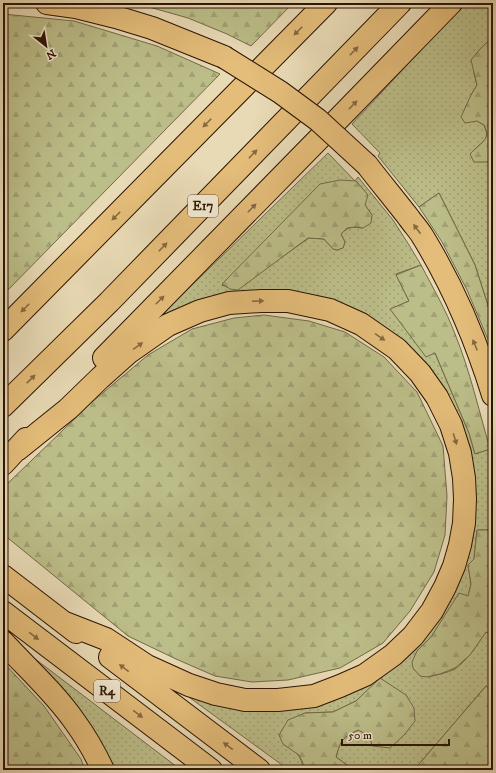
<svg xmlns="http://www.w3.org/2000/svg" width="496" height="773" viewBox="0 0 496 773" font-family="'IM FELL DW Pica',serif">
  <defs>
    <pattern id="grass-dots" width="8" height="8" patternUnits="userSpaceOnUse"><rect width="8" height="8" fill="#bcbe89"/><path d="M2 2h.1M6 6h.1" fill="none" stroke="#a2a275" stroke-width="1.8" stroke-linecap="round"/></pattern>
    <pattern id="forest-firs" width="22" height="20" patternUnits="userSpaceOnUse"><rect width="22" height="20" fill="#bcbe89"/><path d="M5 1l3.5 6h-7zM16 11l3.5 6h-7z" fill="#a2a275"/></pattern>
  </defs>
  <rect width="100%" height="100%" fill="#e8dab5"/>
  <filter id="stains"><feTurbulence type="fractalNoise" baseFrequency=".005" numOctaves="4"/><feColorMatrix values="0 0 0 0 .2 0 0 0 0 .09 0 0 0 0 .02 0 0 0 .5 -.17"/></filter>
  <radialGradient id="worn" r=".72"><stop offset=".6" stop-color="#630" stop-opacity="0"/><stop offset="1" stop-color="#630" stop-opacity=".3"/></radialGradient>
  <path fill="url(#grass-dots)" stroke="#746846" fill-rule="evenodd" d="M465 3H493V37L480 49 474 73 477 85 471 95 477 121 484 125 487 134 485 140 474 150 487 162 493 159V321L475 265 439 193 419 207 378 156 380 153 352 124Z
    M328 153 355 181 358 177 393 220 409 245 421 265 396 274 409 301 391 309 435 353 469 433 475 454 490 449 493 465V545L488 530H477L474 559 468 565 471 584 468 596 431 637 417 651 428 677C436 675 447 673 455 669 467 661 478 643 486 632L493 635V692L486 686 414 770H352L351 768 336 757C341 739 342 738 359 730L370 736 381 678 356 701 333 712 305 713 283 744C295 752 302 754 303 770H289L186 695 208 698 366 680 461 563 446 403 332 302 155 321ZM365 205 372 215 363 228C352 227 349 226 341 234L345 242 343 248 337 250 333 249 324 239 309 238 285 255 230 288 222 285Z
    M30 655 181 770H111Z"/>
  <path fill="url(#forest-firs)" stroke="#746846" d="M135 3H293L251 46 227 34 188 18Z
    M3 14 74 21 157 46 220 74 3 295Z
    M493 37V159L487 162H474L470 154C474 149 487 141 487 134 487 132 485 127 484 125L477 121 465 123 461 117 471 95 477 85 471 60 480 49Z
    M340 180 356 181 368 195 365 205 372 215 371 223 363 228 355 227 347 228 341 234 345 242 343 248 337 250 333 249 324 239 308 238 285 255 238 290 230 289 222 284 320 184Z
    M439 193 475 265 493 321V348L492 349 467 290 442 242 419 207Z
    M421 265C433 288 446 310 455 334 470 371 479 411 490 449L475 454 469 433 435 353 426 357 390 309 409 301 396 275Z
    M264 315 309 321 345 332 384 357 417 392 443 446 447 496 445 535 434 572 410 611 383 643 340 668 288 680 252 682 215 676 176 659 128 636 3 534V488L92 402 148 355 192 329 234 318Z
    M477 530H488L493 545V635L486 632 470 655 455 668 440 674 427 677 420 676 413 668 412 662 417 651 431 637 459 593 468 596 471 584 468 565 474 559Z
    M3 662 44 706 81 759 85 770H3Z
    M380 678 406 695 414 708 415 721 405 734 390 748 372 746 370 736 358 730C342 738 341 739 336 757L351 768 352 770H303V763L299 755 283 744 279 735 288 720 305 713 333 712 356 701Z
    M486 686 493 692V770H414Z"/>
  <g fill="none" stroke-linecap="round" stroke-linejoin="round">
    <defs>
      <path id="motorway" d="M47 3 76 7 116 17 152 28 224 57
        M367 165C381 183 395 200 409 218 413 224 419 230 423 237 453 286 476 340 493 395
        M3 330 326 3
        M104 358 349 108 451 3
        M3 406 109 302 400 3
        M17 450 68 409 100 378 128 353 168 325 200 311 229 303 261 301H288L330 310 361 324 397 349 420 373 437 397 451 425 460 453 464 478 465 499 464 523 460 545 454 566 445 587 432 611 413 636 393 655 365 675 340 686 314 696 278 700H245L216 694 189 685 147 666 106 639 65 623
        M3 464 26 439
        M3 576 76 632
        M3 612 211 770
        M3 642C27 668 55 693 75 722 86 737 95 753 103 770
        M110 657 259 770"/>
    </defs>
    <use href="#motorway" stroke="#2c1302" stroke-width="24"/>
    <use href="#motorway" stroke="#e4bd7a" stroke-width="22"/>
    <defs>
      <path id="motorway-bridge" d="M224 57 280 92 318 120 367 165"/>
    </defs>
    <use href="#motorway-bridge" stroke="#2c1302" stroke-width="24" stroke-linecap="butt"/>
    <use href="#motorway-bridge" stroke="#e4bd7a" stroke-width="22"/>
  </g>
  <defs><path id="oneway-solid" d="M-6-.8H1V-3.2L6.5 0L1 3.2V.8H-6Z"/></defs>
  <g fill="#88683e">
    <use href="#oneway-solid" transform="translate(298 31) rotate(135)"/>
    <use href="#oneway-solid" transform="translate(354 51) rotate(-46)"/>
    <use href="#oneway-solid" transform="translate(353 105) rotate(-46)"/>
    <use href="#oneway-solid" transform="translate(207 123) rotate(135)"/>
    <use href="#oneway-solid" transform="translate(253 154) rotate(-46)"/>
    <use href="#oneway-solid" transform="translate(252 208) rotate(-45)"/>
    <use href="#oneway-solid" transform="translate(116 216) rotate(135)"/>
    <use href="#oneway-solid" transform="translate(417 229) rotate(-127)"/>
    <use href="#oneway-solid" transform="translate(163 247) rotate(-46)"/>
    <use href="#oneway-solid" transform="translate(160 300) rotate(-45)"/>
    <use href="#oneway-solid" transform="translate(258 301) rotate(-2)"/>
    <use href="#oneway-solid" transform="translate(25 308) rotate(135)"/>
    <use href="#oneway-solid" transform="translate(380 337) rotate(34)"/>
    <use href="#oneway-solid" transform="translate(475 345) rotate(-112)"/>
    <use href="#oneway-solid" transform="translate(138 346) rotate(-35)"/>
    <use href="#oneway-solid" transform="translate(31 379) rotate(-44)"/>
    <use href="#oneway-solid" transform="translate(455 439) rotate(73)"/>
    <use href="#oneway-solid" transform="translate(34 636) rotate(37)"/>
    <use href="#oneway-solid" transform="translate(124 668) rotate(-143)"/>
    <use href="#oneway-solid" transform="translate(138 714) rotate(37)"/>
    <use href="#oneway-solid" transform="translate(228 746) rotate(-143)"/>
  </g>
  <g text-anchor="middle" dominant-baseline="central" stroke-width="3.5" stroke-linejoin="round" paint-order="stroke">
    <g fill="#f0e7cf" stroke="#675340" stroke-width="1">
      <rect x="188" y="195" width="30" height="22" rx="3"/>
      <rect x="94" y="680" width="26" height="22" rx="3"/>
    </g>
    <g font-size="13" font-weight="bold" fill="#2c1302">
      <text x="203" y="206">E17</text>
      <text x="107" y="691">R4</text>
    </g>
  </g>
  <rect width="496" height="773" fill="none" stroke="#e8dab5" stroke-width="16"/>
  <rect x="4" y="4" width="488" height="765" fill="none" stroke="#2c1302" stroke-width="2"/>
  <rect x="8" y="8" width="480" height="757" fill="none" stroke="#2c1302"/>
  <g transform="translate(46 46) rotate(150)" stroke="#f0e7cf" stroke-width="3" paint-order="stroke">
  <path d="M0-3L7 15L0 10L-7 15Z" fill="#2c1302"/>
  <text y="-6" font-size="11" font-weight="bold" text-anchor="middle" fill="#2c1302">N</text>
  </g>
  <path d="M342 739v6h107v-6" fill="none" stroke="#2c1302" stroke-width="2"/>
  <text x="348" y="739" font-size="12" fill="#2c1302" stroke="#f0e7cf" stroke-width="3" paint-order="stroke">50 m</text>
  <rect width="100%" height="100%" filter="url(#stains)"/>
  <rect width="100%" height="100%" fill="url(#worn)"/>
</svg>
